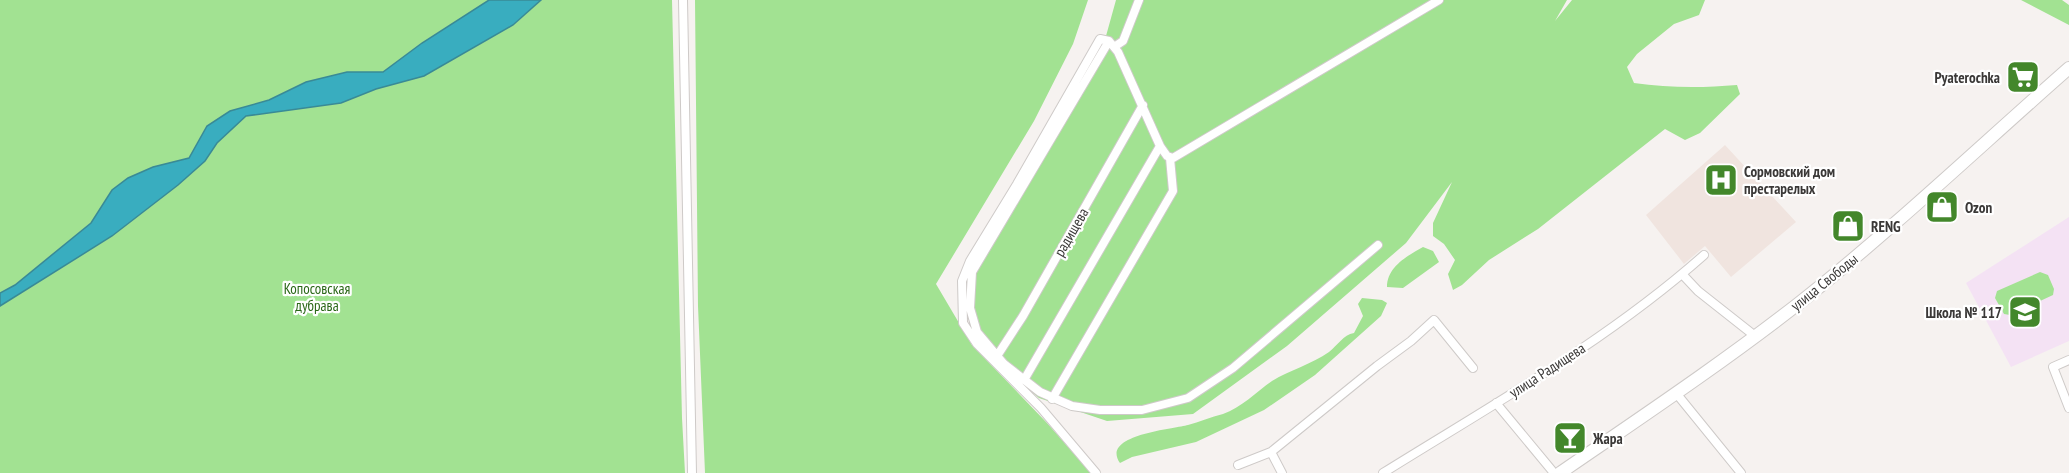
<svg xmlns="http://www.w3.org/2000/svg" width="2069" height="473" viewBox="0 0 2069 473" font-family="'PT Sans Narrow',sans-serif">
  <rect width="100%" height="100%" fill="#f6f2f0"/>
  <path fill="#f0e4df" d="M1725 145 1796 222 1731 277 1705 246 1684 264 1646 215Z"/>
  <path fill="#f4e2f4" d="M2069 217V341L2011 367 1966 283Z"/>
  <path fill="#a2e292" d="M0 0H489L422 43 383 72H347L306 82 269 100 229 112 207 126 189 158 112 190 91 223 15 285 0 293Z
    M541 0H672L682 418 685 473H0V306L112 236 178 185 205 161 217 143 246 116 341 103 376 89 424 76 513 25Z
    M695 0H1088L1073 44 1034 121 936 284 972 345 1047 423 1091 473H705L698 306Z
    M1116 0H1567L1555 21 1572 0H1705L1699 15 1674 24 1637 54 1627 67 1634 83C1668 88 1703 88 1737 85L1740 94 1700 133 1685 140 1665 129 1538 229 1489 260 1462 285 1453 290 1448 274 1455 260 1444 244 1433 236V223L1452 182 1406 243 1287 346 1193 414 1107 421 1039 398 996 363 966 310 967 275 1101 46 1106 36Z
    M2021 0H2062L2069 5V25Z
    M1423 247 1433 251 1439 262 1403 288 1387 287C1387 267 1407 256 1423 247Z
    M2040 272 2048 275 2054 289 2053 295 2010 315 2004 314 1995 298 1997 291Z
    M1362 298 1382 300 1387 303 1381 316 1315 375 1264 410 1196 442 1132 457 1120 463C1100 435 1173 429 1188 425 1199 422 1211 417 1223 414 1241 408 1256 392 1272 381 1290 370 1312 364 1329 352 1338 345 1343 335 1354 333L1363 316 1358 304Z"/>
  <path fill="#39adbf" stroke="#398a96" stroke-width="1.5" d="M489 0H541L513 25 424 76 376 89 341 103 246 116 217 143 205 161 178 185 112 236 0 306V293L15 285 91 223 112 190 128 178 153 167 189 158 207 126 230 111 269 100 306 82 347 72H383L422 43Z"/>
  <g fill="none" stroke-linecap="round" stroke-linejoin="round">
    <defs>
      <path id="minor" d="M683 0 692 473
        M1109 41 972 272 970 308 977 332 1004 364 1040 392 1072 406 1100 410H1142L1188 398 1233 368 1378 245
        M1114 47 1123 41 1139 0
        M1682 274 1698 291 1755 336
        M997 356 1023 316 1143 105
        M2069 360 2053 367 2069 408
        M1024 380 1160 146
        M1676 393 1741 473
        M1052 399 1173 191 1170 158
        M1496 403 1554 473
        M1271 452 1282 473
        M1238 465 1271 452 1377 366 1411 341 1434 320 1473 368
        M1096 473 1041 408 977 344 963 323 962 281 970 261 1017 184 1100 39 1109 41 1118 52 1160 146 1167 156 1173 158 1439 0
        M1383 473C1492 405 1607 341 1704 255"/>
      <path id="primary" d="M1560 473C1640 418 1721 364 1798 304 1892 230 1979 147 2069 68"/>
    </defs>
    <use href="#minor" stroke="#cecac8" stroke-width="10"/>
    <use href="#primary" stroke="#cecac8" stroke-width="14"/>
    <use href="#minor" stroke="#fff" stroke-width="8"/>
    <use href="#primary" stroke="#fff" stroke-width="12"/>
  </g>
  <defs>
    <symbol id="supermarket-square" viewBox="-11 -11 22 22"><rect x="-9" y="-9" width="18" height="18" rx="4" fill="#43872b" stroke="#fff"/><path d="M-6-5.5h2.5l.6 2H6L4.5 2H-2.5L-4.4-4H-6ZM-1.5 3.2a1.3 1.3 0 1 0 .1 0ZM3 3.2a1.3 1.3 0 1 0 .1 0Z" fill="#fff"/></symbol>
    <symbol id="hospital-square" viewBox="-11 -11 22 22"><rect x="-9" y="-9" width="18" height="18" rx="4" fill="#43872b" stroke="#fff"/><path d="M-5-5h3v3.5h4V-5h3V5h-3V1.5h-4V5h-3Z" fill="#fff"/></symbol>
    <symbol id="shop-square" viewBox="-11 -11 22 22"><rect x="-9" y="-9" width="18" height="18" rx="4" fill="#43872b" stroke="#fff"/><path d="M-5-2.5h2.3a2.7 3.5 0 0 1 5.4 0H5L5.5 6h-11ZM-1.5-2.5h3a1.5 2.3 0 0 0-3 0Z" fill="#fff"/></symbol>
    <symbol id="school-square" viewBox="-11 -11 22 22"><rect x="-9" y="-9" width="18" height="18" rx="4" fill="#43872b" stroke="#fff"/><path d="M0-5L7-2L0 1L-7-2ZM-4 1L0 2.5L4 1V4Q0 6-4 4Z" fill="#fff"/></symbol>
    <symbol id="bar-square" viewBox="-11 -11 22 22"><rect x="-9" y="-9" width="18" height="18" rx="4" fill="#43872b" stroke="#fff"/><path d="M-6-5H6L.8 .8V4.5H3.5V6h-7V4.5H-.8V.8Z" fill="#fff"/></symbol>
  </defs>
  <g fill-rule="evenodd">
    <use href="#supermarket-square" x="2004" y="58" width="38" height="38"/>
    <use href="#hospital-square" x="1702" y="161" width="38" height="38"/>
    <use href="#shop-square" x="1923" y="188" width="38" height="38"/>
    <use href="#shop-square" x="1829" y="207" width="38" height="38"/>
    <use href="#school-square" x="2006" y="293" width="38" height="38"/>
    <use href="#bar-square" x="1551" y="419" width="38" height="38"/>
  </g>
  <g text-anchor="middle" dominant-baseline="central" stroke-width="4.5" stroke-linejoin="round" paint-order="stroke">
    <g font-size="15" font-weight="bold" fill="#3a3837" stroke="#fff" text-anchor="start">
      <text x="2000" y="77" text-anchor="end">Pyaterochka</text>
      <text x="1744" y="171">Сормовский дом<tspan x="1744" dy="17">престарелых</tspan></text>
      <text x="1965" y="207">Ozon</text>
      <text x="1871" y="226">RENG</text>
      <text x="2002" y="312" text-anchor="end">Школа № 117</text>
      <text x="1593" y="438">Жара</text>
    </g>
    <g font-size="15" fill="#3a3837" stroke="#fff">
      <text transform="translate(1071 232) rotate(-60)">радищева</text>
      <text transform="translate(1824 282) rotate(-39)">улица Свободы</text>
      <text transform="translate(1547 370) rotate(-33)">улица Радищева</text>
    </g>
    <g font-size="15" fill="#2a6717" stroke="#fff">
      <text x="317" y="288">Копосовская<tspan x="317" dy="17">дубрава</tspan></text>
    </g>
  </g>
</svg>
